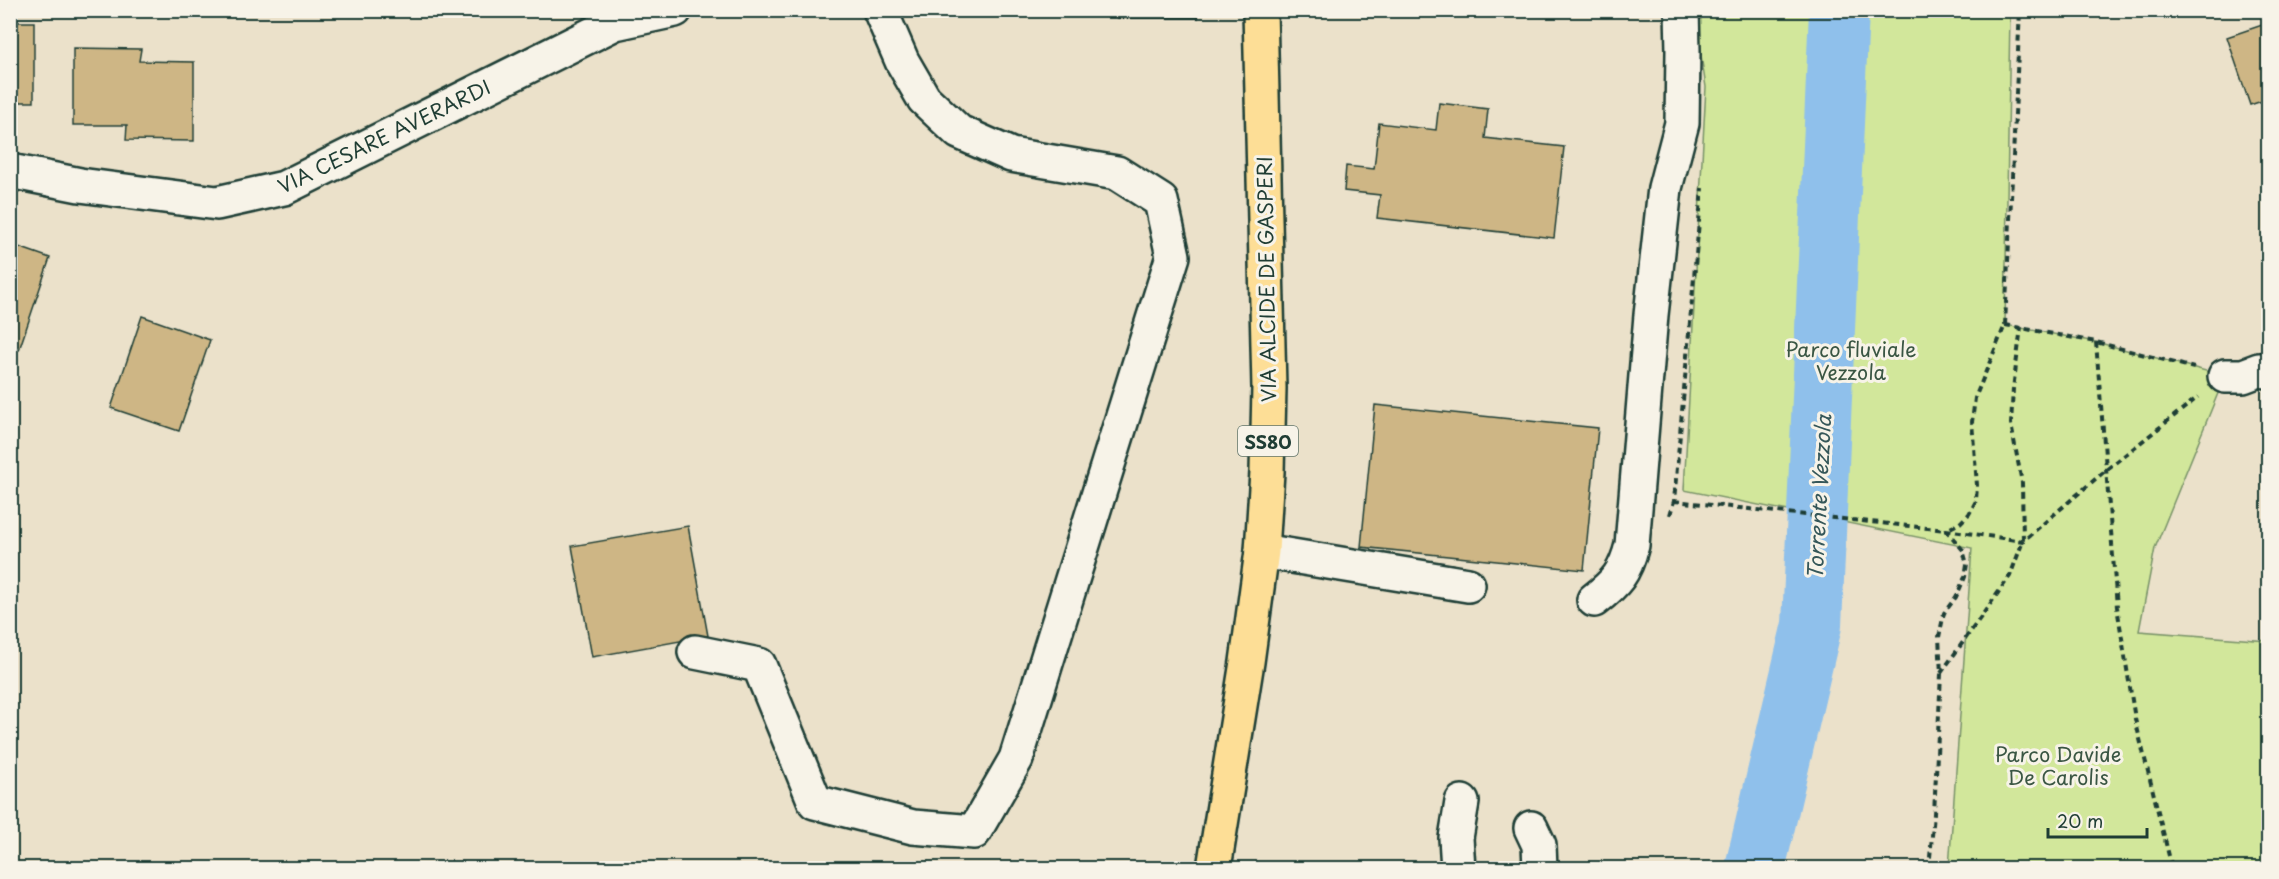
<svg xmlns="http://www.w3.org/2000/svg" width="2279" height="879" viewBox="0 0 2279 879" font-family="'Playpen Sans',sans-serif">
  <rect width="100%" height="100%" fill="#ebe1ca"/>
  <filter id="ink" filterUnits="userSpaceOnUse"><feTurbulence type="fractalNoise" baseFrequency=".0167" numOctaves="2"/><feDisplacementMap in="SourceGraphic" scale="12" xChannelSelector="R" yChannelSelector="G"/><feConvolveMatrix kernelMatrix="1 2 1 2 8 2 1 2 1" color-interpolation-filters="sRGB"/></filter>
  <g filter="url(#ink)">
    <path fill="#d2e79b" stroke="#789268" stroke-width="1.5" d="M1694 11H2010L2005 325 2096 342 2225 376 2155 548 2139 631 2268 641V868H1949L1972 548 1684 490 1706 87Z"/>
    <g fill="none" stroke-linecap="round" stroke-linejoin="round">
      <path stroke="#8fc0eb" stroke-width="60" d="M1755 868 1812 625 1839 10"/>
    </g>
    <path fill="#ceb685" stroke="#1f3d34" stroke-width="1.5" d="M1117 10H1198V18H1117Z
      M10 22H34V102H10Z
      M2268 23V99L2250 105 2227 37Z
      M73 48 141 49 139 61 194 62V141L126 140 127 125H73Z
      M1439 103 1488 109 1485 138 1564 147 1554 238 1377 218 1380 195 1344 191 1346 166 1374 169 1379 123 1436 130Z
      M10 244 50 258 19 350 10 347Z
      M142 316 210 340 179 431 111 408Z
      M1375 405 1598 428 1584 570 1361 547Z
      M688 526 708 636 592 657 572 546Z"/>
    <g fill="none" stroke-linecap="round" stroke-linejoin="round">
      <defs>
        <path id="minor" d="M10 171 80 185 217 203 284 188 615 23 675 10
          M2225 376H2243L2259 370 2268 371
          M1262 551 1468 585
          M1594 600C1616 583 1625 573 1632 545L1651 315 1665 188 1682 123 1683 51 1682 10
          M695 652 759 665 815 802 913 827 974 832 1016 759 1173 256 1161 201 1117 173 1011 155 959 132 924 99 902 61 880 10
          M1531 828 1539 845 1540 868
          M1458 868 1456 838 1462 802"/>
        <path id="major" d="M1214 868 1247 662 1262 551 1267 472 1269 388 1260 10"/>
      </defs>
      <use href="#minor" stroke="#1f3d34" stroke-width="38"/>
      <use href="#major" stroke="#1f3d34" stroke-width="38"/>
      <path stroke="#1f3d34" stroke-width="4" stroke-dasharray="6 4.5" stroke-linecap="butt" d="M2005 325 2096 342 2194 368
        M2096 342 2117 607 2135 719 2172 868
        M1674 501 1946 530 2023 541 2106 470 2198 397
        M1670 515 1674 501 1702 188
        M1941 673 2010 576 2023 541 2022 483 2011 424 2013 389 2021 327
        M1929 868 1934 814 1941 674 1939 637 1944 613 1956 597 1965 577 1967 564 1963 550 1946 530 1960 523 1969 514 1976 501 1977 485 1972 422 1975 398 2005 325 2020 10"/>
      <use href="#minor" stroke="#f7f3e8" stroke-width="33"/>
      <use href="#major" stroke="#fdde96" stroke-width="33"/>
    </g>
  </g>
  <g text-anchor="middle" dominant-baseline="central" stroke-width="6" stroke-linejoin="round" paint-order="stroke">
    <rect fill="#f7f3e8" stroke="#60746a" stroke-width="1.5" x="1238" y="426" width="60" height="30" rx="4.5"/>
    <g font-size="18" font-weight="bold" fill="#1f3d34">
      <text x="1268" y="441">SS80</text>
    </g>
    <g font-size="20" fill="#1f3d34" stroke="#f7f3e8">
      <text transform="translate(384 136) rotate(-26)">VIA CESARE AVERARDI</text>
      <text transform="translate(1266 279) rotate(-91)">VIA ALCIDE DE GASPERI</text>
    </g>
    <g font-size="20" fill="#3a5643" stroke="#f7f3e8">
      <text x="1851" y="349">Parco fluviale<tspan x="1851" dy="23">Vezzola</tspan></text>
      <text x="2058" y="754">Parco Davide<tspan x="2058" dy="23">De Carolis</tspan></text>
    </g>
    <g font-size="21" font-style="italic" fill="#355759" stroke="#f7f3e8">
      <text transform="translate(1818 497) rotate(-87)">Torrente Vezzola</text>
    </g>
  </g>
  <rect width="2279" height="879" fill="none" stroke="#f7f3e8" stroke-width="36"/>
  <rect x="18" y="18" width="2243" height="843" fill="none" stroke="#1f3d34" stroke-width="2" filter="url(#ink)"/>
  <path d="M2048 828v9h99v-9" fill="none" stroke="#1f3d34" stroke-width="3"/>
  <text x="2057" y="828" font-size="18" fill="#1f3d34" stroke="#f7f3e8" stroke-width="4.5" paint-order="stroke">20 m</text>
</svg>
